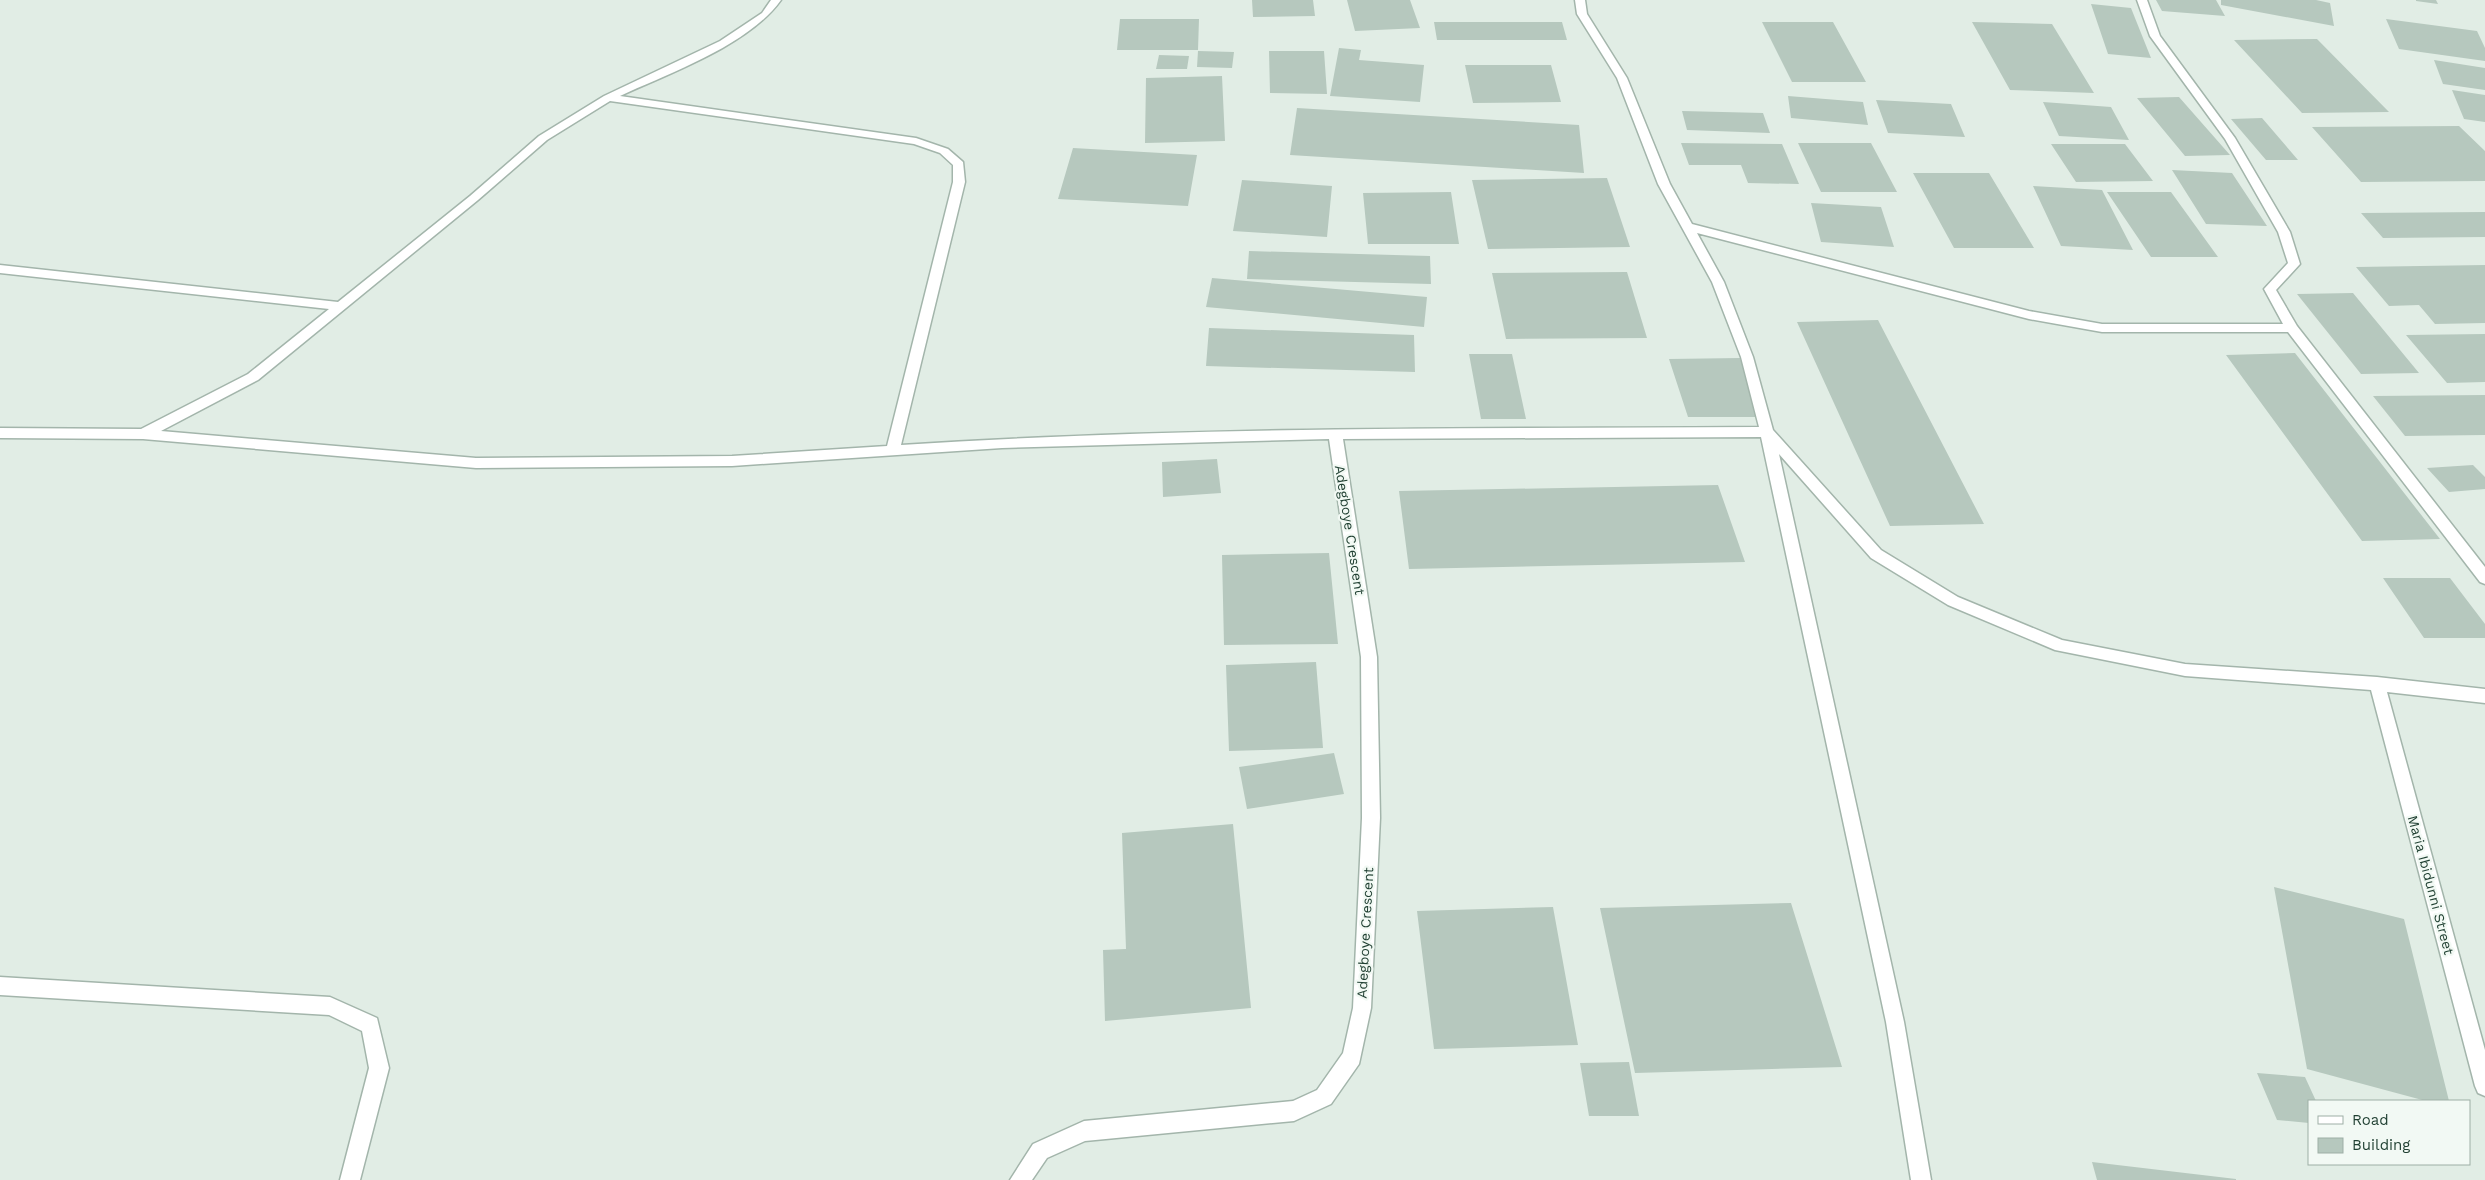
<svg xmlns="http://www.w3.org/2000/svg" width="2485" height="1180" viewBox="0 0 2485 1180" font-family="'Work Sans',sans-serif">
  <rect width="100%" height="100%" fill="#e1ede5"/>
  <path fill="#b6c8be" d="M1252 0H1313L1315 16 1253 17Z
    M1347 0H1410L1420 28 1355 31Z
    M2156 0H2216L2225 16 2162 11Z
    M2221 0H2316L2330 3 2334 26 2221 5Z
    M2416 0H2436L2438 4 2416 1Z
    M2091 4 2131 8 2151 58 2108 54Z
    M1120 19H1199L1198 50H1117Z
    M2386 19 2477 31 2485 48V61L2399 49Z
    M1434 22H1562L1567 40H1437Z
    M1762 22H1833L1866 82H1792Z
    M1972 22 2052 24 2094 93 2010 90Z
    M2317 39 2389 112 2302 113 2234 40Z
    M1339 48 1361 50 1359 60 1424 65 1420 102 1330 96Z
    M1198 51 1234 52 1232 68 1197 67Z
    M1269 51H1324L1327 94 1270 93Z
    M1159 55 1189 56 1187 69H1156Z
    M2434 60 2485 68V90L2443 84Z
    M1465 65H1551L1561 102 1473 103Z
    M1222 76 1225 141 1145 143 1146 78Z
    M2452 90 2485 95V122L2464 119Z
    M1788 96 1863 102 1868 125 1791 118Z
    M2179 97 2230 155 2185 156 2137 98Z
    M1876 100 1951 104 1965 137 1888 133Z
    M2043 102 2111 107 2129 140 2059 136Z
    M1297 108 1579 125 1584 173 1290 155Z
    M1682 111 1763 113 1770 133 1687 130Z
    M2262 118 2298 160H2266L2231 119Z
    M2459 126 2485 151V181L2361 182 2312 127Z
    M1681 143 1782 144 1799 184 1748 183 1741 165H1689Z
    M1798 143H1871L1897 192H1821Z
    M2051 144H2125L2153 181 2076 182Z
    M1073 148 1197 155 1188 206 1058 199Z
    M2172 170 2232 173 2267 226 2206 224Z
    M1913 173H1989L2034 248H1954Z
    M1607 178 1630 247 1488 249 1472 180Z
    M1242 180 1332 186 1327 237 1233 231Z
    M2033 186 2102 190 2133 250 2061 246Z
    M1451 192 1459 244H1368L1363 193Z
    M2107 192H2171L2218 257H2151Z
    M1811 203 1881 207 1894 247 1821 242Z
    M2485 212V237L2383 238 2361 213Z
    M1249 251 1430 256 1431 284 1247 279Z
    M2485 265V323L2435 324 2419 305 2389 306 2356 267Z
    M1627 272 1647 338 1506 339 1492 273Z
    M1212 278 1427 297 1424 327 1206 307Z
    M2353 293 2419 373 2361 374 2297 294Z
    M1878 320 1984 524 1890 526 1797 322Z
    M1209 328 1414 335 1415 372 1206 366Z
    M2485 334V382L2447 383 2406 335Z
    M2295 353 2440 539 2362 541 2226 355Z
    M1469 354H1512L1526 419H1481Z
    M1740 358 1762 417H1688L1669 359Z
    M2485 395V435L2405 436 2373 396Z
    M1217 459 1221 493 1163 497 1162 462Z
    M2473 465 2485 477V489L2449 492 2427 468Z
    M1718 485 1745 562 1409 569 1399 491Z
    M1329 553 1338 644 1224 645 1222 555Z
    M2383 578H2450L2485 624V638H2424Z
    M1316 662 1323 748 1229 751 1226 665Z
    M1334 753 1344 794 1247 809 1239 767Z
    M1233 824 1251 1008 1105 1021 1103 950 1126 949 1122 833Z
    M2274 887 2404 919 2449 1101H2426L2307 1069Z
    M1791 903 1842 1067 1635 1073 1600 908Z
    M1553 907 1578 1045 1434 1049 1417 911Z
    M1629 1062 1639 1116H1589L1580 1063Z
    M2257 1073 2305 1077 2316 1101H2309V1123L2277 1120Z
    M2092 1162 2236 1179V1180H2097Z"/>
  <g fill="none" stroke-linecap="round" stroke-linejoin="round">
    <defs>
      <path id="minor" d="M771 0H781C749 45 670 73 620 96L916 138 948 149 963 162 965 182 901 445C1187 426 1473 429 1759 427L1741 357 1712 282 1658 184 1617 78 1577 14 1575 0H1585L1587 14 1627 78 1670 184 1692 224 2029 311 2102 324H2283L2264 289 2288 263 2278 232 2225 139 2150 36 2137 0H2147L2160 36 2235 138 2290 232 2300 264 2276 290 2297 326 2485 567V584L2480 582 2288 332H2102L2029 319 1697 233 1724 282 1753 357 1773 430 1881 550 1958 597 2062 640 2185 664 2377 677 2485 689V703L2387 692 2485 1050V1096L2478 1093 2475 1086 2371 690 2185 676 2055 650 1948 605 1871 558 1779 454 1904 1022 1931 1180H1911L1886 1022 1761 437 1343 439 1377 657 1380 818 1371 1008 1359 1064 1331 1104 1294 1121 1085 1141 1047 1158 1032 1180H1010L1033 1144 1084 1121 1293 1101 1317 1090 1343 1053 1353 1008 1362 818 1361 657 1329 439 1002 448 732 466 476 468 143 439 0 438V428L141 429 248 374 329 309 0 273V265L338 302 470 196 539 136 604 96 720 41 762 13ZM610 101 914 144 940 153 953 165V182L887 446 732 456 476 458 161 431 258 380 478 200 547 140Z
        M0 977 330 997 377 1018 389 1068 360 1180H340L369 1068 362 1031 329 1015 0 995Z"/>
    </defs>
    <use href="#minor" stroke="#a3b5ab" stroke-width="3"/>
    <use href="#minor" fill="#fff" fill-rule="evenodd"/>
  </g>
  <g text-anchor="middle" dominant-baseline="central" stroke-width="4.5" stroke-linejoin="round" paint-order="stroke">
    <g font-size="14" fill="#1f3f31" stroke="#f2f9f4">
      <text transform="translate(1350 530) rotate(81)">Adegboye Crescent</text>
      <text transform="translate(2431 885) rotate(75)">Maria Ibidunni Street</text>
      <text transform="translate(1365 933) rotate(-87)">Adegboye Crescent</text>
    </g>
  </g>
  <rect x="2308" y="1100" width="162" height="65" fill="#f2f9f4" stroke="#9eafa6"/>
  <rect x="2318" y="1116" width="25" height="8" fill="#ffffff" stroke="#9eafa6"/>
  <text x="2352" y="1125" font-size="15" fill="#1f3f31">Road</text>
  <rect x="2318" y="1138" width="25" height="15" fill="#b6c8be" stroke="#9eafa6"/>
  <text x="2352" y="1150" font-size="15" fill="#1f3f31">Building</text>
</svg>
